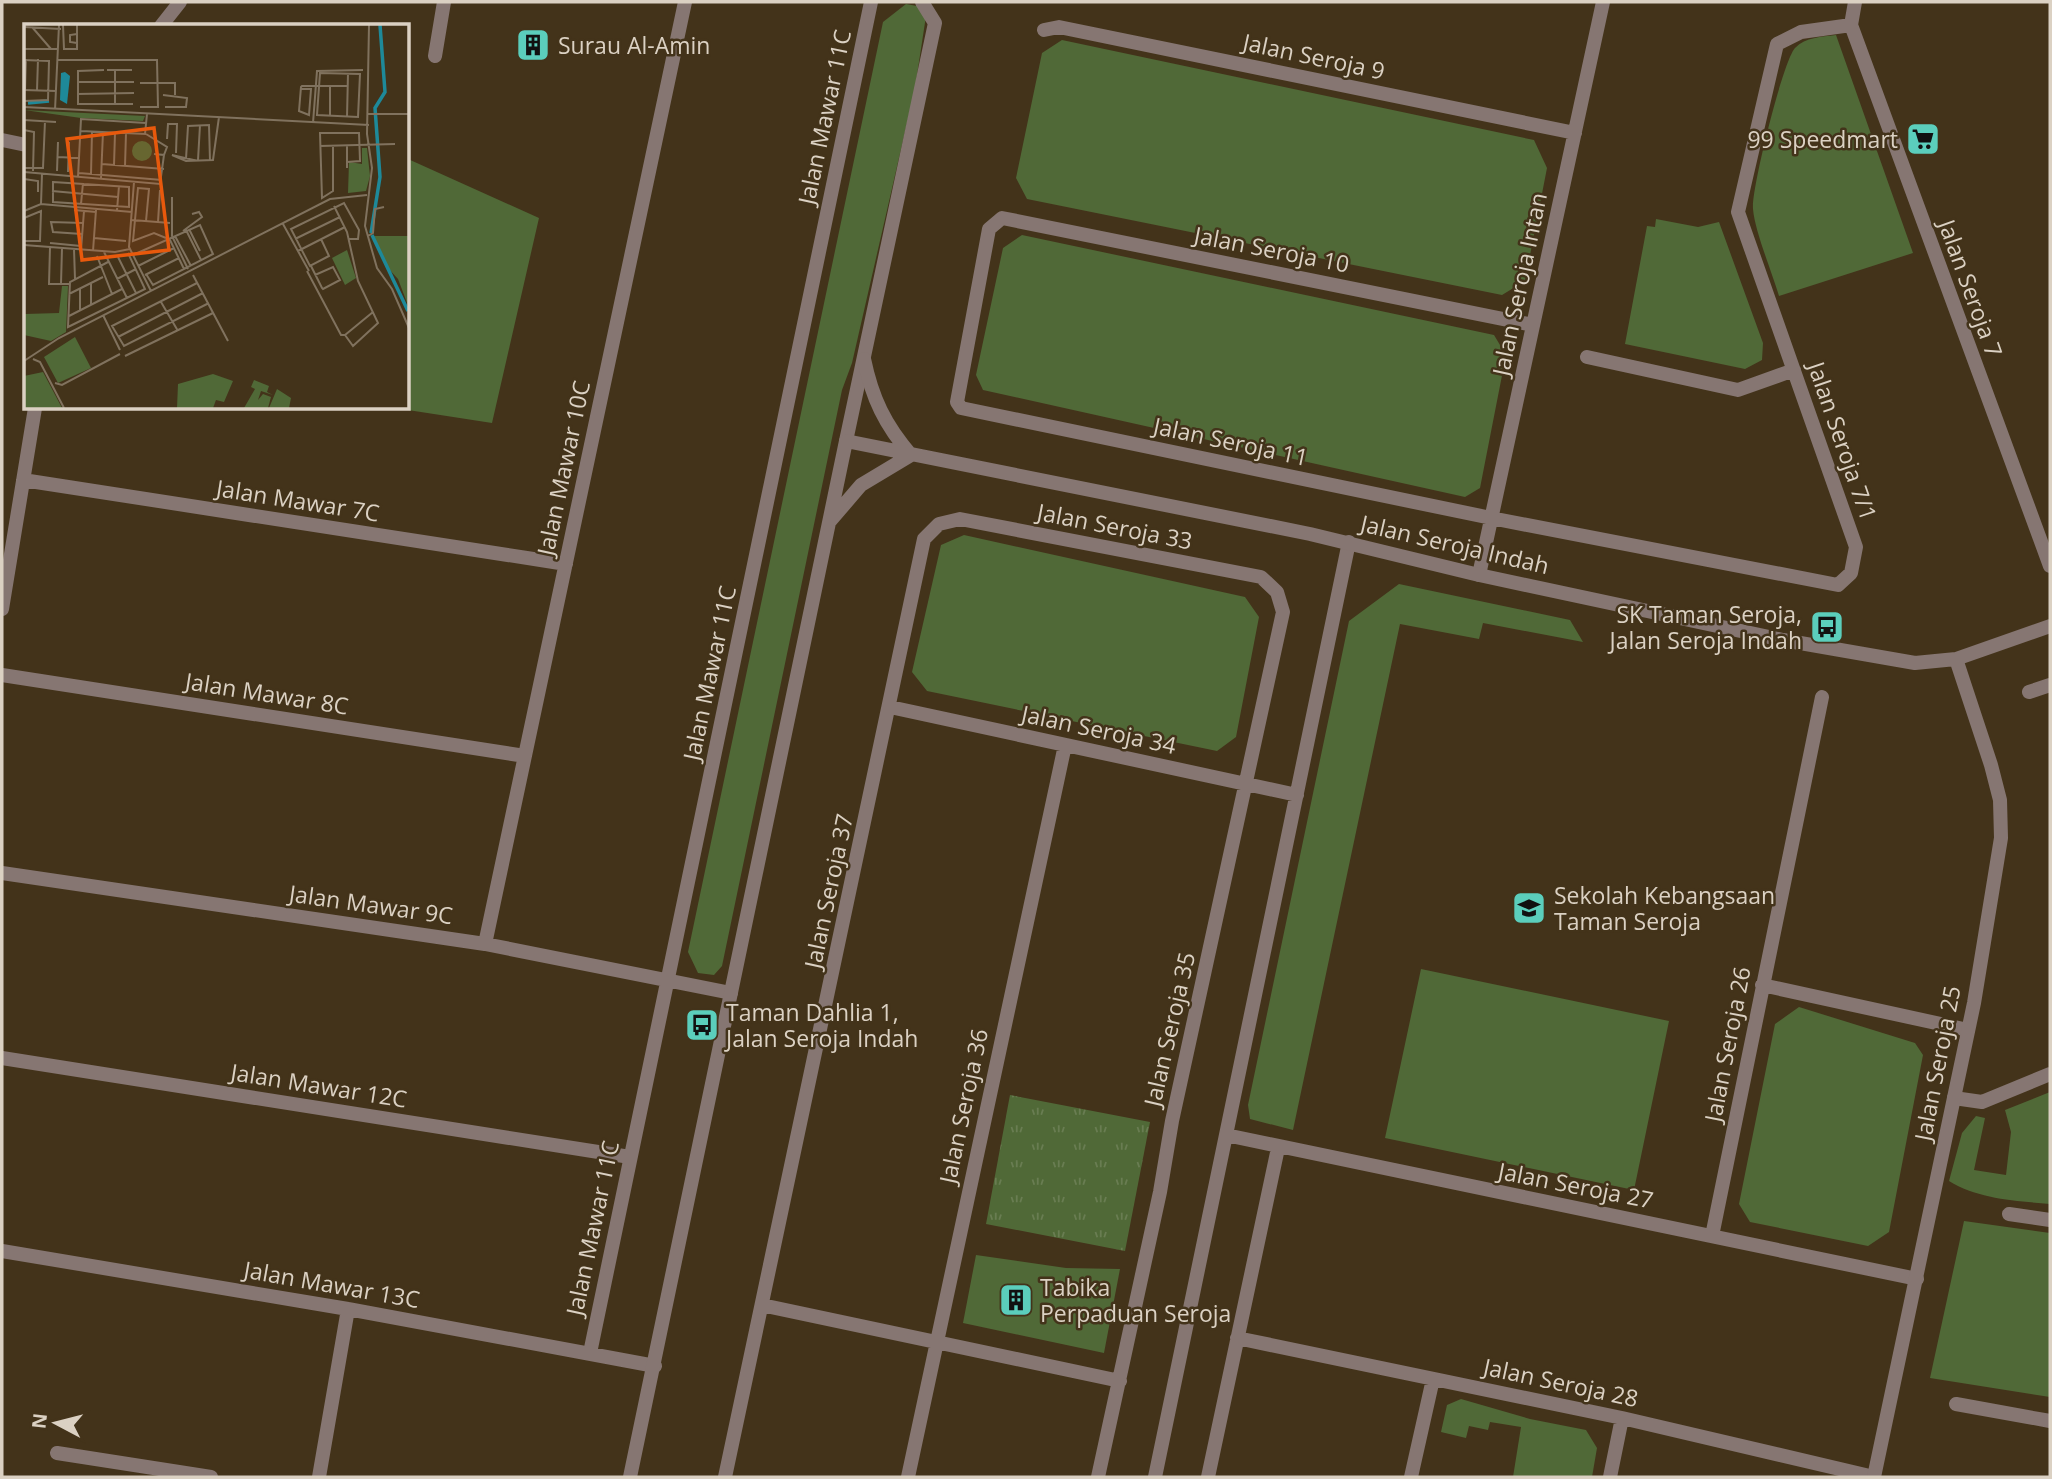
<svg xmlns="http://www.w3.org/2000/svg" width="2052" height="1479" viewBox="0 0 2052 1479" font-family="'Open Sans',sans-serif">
  <defs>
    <pattern id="park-tufts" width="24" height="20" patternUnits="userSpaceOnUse" patternTransform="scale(1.75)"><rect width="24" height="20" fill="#506937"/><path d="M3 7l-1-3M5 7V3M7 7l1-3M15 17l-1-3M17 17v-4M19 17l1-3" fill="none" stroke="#697d52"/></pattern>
  </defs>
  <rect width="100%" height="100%" fill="#43331a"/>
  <path fill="#506937" d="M906 4 917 6 926 16 915 88 852 363 842 390 722 966 714 975 698 973 688 952 883 22Z
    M1836 35 1913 253 1779 296C1772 272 1755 232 1753 209 1751 190 1783 61 1795 48 1806 37 1821 37 1836 35Z
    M1062 40 1534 140 1547 168 1525 281 1502 295 1027 199 1016 178 1042 53Z
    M408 159 539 218 492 423 395 408H408Z
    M1656 219 1698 227 1719 222 1763 343 1762 360 1745 369 1625 344 1647 226 1655 227Z
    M1022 235 1494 335 1506 355 1480 488 1465 497 983 390 976 375 1003 248Z
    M964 535 1245 597 1259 617 1236 737 1217 751 927 691 912 672 941 545Z
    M1399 584 1570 620 1583 642 1483 623 1479 639 1400 624 1293 1130 1250 1119 1248 1105 1349 621Z
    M1421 969 1669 1021 1634 1190 1385 1138Z
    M1799 1007 1915 1043 1923 1055 1889 1232 1868 1246 1750 1222 1739 1204 1775 1024Z
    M2050 1092V1204C2016 1201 1978 1199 1949 1181L1962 1133 1976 1116 1985 1118 1974 1170 2006 1175 2011 1132 2005 1110Z
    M1964 1221 2050 1233V1397L1930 1378Z
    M976 1255 1066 1268 1120 1269 1104 1353 963 1323Z
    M1461 1399 1530 1419 1586 1430 1597 1448 1592 1477H1513L1521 1427 1490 1422 1488 1430 1469 1426 1466 1438 1441 1432 1447 1405Z"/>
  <path fill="url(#park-tufts)" d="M1010 1095 1150 1122 1125 1251 986 1224Z"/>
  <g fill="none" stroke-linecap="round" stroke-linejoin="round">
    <path stroke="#867672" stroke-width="14" d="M1855 2 1851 25 2050 566
      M161 26 180 2
      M1044 30 1059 27 1575 133
      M435 56 444 2
      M2 140 26 145
      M1533 325 1002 218 989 229 957 402 961 408 1491 518 1838 585 1851 573 1856 547 1738 212 1777 44 1801 32 1851 25
      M1587 357 1738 390 1794 370
      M846 441 935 23 922 2
      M23 480 566 564
      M1479 575 1603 2
      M2 609 35 408
      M2 675 525 756
      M2029 692 2050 685
      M890 707 1297 795
      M2 873 485 944 731 993
      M485 944 685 2
      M1762 985 1968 1030
      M2 1058 630 1157
      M1954 1098 1982 1102 2050 1074
      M1226 1135 1917 1279
      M2009 1214 2050 1220
      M1712 1236 1822 697
      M2 1251 348 1309 655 1366
      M762 1305 1120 1381
      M1237 1338 1622 1418 1874 1477
      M590 1353 871 2
      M1956 1404 2050 1421
      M57 1453 211 1477
      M319 1477 348 1309
      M725 1477 924 539 939 524 960 519 1261 577 1277 592 1283 612 1172 1121 1160 1192 1098 1477
      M908 1477 1065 745
      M1155 1477 1349 542
      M1208 1477 1278 1148
      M1411 1477 1433 1379
      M1610 1477 1622 1418"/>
    <path stroke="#867672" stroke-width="14" d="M831 520 861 485 911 455C885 425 872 398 864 359
      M630 1477 846 441 1310 534 1479 575 1783 640 1915 663 1956 659 2050 626
      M1874 1477 1974 1003 2001 838 2000 800 1991 765 1956 659"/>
  </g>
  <defs>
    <symbol id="building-square" viewBox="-11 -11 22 22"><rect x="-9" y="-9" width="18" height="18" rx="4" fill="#5bcebc" stroke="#43331a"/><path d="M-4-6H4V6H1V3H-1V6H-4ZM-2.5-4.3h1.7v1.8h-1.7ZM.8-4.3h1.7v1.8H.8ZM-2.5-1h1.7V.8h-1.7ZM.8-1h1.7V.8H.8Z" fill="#111"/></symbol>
    <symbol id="supermarket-square" viewBox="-11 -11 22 22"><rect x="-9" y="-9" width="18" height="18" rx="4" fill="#5bcebc" stroke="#43331a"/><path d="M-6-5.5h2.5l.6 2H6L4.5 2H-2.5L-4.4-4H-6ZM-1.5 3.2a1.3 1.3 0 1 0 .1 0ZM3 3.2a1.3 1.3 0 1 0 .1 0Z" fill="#111"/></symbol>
    <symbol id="bus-square" viewBox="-11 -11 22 22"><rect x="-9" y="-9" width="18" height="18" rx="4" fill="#5bcebc" stroke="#43331a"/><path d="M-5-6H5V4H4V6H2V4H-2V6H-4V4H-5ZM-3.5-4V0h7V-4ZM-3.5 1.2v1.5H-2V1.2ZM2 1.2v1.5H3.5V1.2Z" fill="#111"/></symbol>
    <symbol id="school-square" viewBox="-11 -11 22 22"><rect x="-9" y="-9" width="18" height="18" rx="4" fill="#5bcebc" stroke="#43331a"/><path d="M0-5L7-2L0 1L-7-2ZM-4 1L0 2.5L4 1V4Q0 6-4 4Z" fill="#111"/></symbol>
  </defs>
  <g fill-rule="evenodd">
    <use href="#building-square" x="514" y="26" width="38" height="38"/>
    <use href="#supermarket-square" x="1904" y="120" width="38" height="38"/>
    <use href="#bus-square" x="1808" y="608" width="38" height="38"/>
    <use href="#school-square" x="1510" y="889" width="38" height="38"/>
    <use href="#bus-square" x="683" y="1006" width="38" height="38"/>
    <use href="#building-square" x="997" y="1281" width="38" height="38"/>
  </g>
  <g text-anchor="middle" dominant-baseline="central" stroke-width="5" stroke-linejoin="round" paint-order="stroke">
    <g font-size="23" fill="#dbd1c3" stroke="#43331a" text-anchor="start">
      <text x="558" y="45">Surau Al-Amin</text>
      <text x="1898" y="139" text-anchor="end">99 Speedmart</text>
      <text x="1802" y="614" text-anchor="end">SK Taman Seroja,<tspan x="1802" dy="26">Jalan Seroja Indah</tspan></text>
      <text x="1554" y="895">Sekolah Kebangsaan<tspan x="1554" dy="26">Taman Seroja</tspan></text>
      <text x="726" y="1012">Taman Dahlia 1,<tspan x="726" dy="26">Jalan Seroja Indah</tspan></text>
      <text x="1040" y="1287">Tabika<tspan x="1040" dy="26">Perpaduan Seroja</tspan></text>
    </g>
    <g font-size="23" fill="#dbd1c3" stroke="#43331a">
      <text transform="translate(1314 56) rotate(12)">Jalan Seroja 9</text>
      <text transform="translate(824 117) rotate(-78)">Jalan Mawar 11C</text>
      <text transform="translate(1272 249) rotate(11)">Jalan Seroja 10</text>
      <text transform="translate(1519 284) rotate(-78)">Jalan Seroja Intan</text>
      <text transform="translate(1971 288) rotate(70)">Jalan Seroja 7</text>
      <text transform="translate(1231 441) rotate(12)">Jalan Seroja 11</text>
      <text transform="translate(1843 441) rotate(71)">Jalan Seroja 7/1</text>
      <text transform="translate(563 468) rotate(-78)">Jalan Mawar 10C</text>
      <text transform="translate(298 500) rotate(9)">Jalan Mawar 7C</text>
      <text transform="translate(1115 526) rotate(11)">Jalan Seroja 33</text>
      <text transform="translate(1455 544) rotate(13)">Jalan Seroja Indah</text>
      <text transform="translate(709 673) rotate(-78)">Jalan Mawar 11C</text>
      <text transform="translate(267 693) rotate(9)">Jalan Mawar 8C</text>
      <text transform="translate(1099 729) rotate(12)">Jalan Seroja 34</text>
      <text transform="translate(828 891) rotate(-78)">Jalan Seroja 37</text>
      <text transform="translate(371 904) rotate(8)">Jalan Mawar 9C</text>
      <text transform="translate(1169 1029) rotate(-77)">Jalan Seroja 35</text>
      <text transform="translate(1727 1044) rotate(-79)">Jalan Seroja 26</text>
      <text transform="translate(1937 1063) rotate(-79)">Jalan Seroja 25</text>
      <text transform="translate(319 1085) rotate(9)">Jalan Mawar 12C</text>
      <text transform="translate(963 1106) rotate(-78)">Jalan Seroja 36</text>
      <text transform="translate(1576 1185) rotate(11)">Jalan Seroja 27</text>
      <text transform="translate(592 1228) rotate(-78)">Jalan Mawar 11C</text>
      <text transform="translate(332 1284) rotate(10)">Jalan Mawar 13C</text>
      <text transform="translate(1561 1382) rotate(12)">Jalan Seroja 28</text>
    </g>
  </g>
  <g transform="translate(24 24)">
    <rect width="385" height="385" fill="#43331a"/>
    <path d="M0 86 121 92 119 97 57 94ZM108 127a10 10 0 1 1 20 0a10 10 0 1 1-20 0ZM338 124H343L346 152 342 167 324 169 325 138 338 140ZM19 348 38 384H0V352ZM230 356 245 362 243 368 249 371 237 367 234 376 239 370 247 373 244 384H220L231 365 227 363ZM253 365 267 374 265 384H245Z" fill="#506937"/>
    <path d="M350 212H385V284L374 255 363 243ZM38 262H44L42 308 27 317 0 311 1 290 35 289Z" fill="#506937"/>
    <path d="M189 350 209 357 200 378 192 376 189 384H153L154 360Z" fill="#506937"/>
    <path d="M323 226 332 254 321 261 308 234ZM51 313 67 344 34 359 20 333Z" fill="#506937"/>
    <path d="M41 48 46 52 43 80 36 76 37 49Z" fill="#1e8999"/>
    <path fill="none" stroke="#1e8999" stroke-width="3.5" d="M4 79 25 77M347 209 356 153 351 84 361 68 356 1M348 211 384 287"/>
    <path fill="none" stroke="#80725e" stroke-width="2" d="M39 1 40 25H53V1M345 1 343 110 348 144 341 202 353 244 368 265 385 304M0 3 37 5M8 3 27 25M53 19 46 18V11L53 10M0 25H34M0 36 25 37 24 76 0 77M33 36H133L134 83H116M80 46 54 47V80H109M83 46H108M91 46V80M296 49 336 50 334 93 293 91ZM53 58H110M116 59H151V71M277 65H287L285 91 275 87 277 63 278 62H324M0 66 32 67M1 66 2 35M13 66 14 35M53 70 110 69M139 71 163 74 162 83H141M0 83 345 101M31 86 35 1M344 90H385M306 92V62M323 93 324 49M0 96 32 98M289 99 293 47 339 46M0 106 10 108 9 147M57 107 121 110 123 90M122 110 143 123 140 131M143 115 144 100H153L152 129M296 122 371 120M309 122V167L298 174 296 109H335L336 137 323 138M33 133 56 134M162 135 164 102 185 101 186 137M174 136 176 101M174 137 148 131 162 137 189 136 195 93M78 140 140 145M90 141 91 109M101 142 102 109M0 144H19L21 97M323 144V122M33 147 34 118M0 148 136 160 140 131 130 130M44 148 45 118M55 149 138 156M67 150 68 108M54 153 57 95 122 99M77 154 79 108M0 155 14 157V168M29 158 105 163V183L29 178ZM110 158 105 223 127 267M28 167 94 173M148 173V212L164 245M17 180 18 150M57 180 59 159M310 182 323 208 334 257 354 299 329 322 321 311M50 186 72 188M93 186 95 162M0 187 17 180 108 188M0 194 17 187 16 217H0M108 196 146 199M122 197 125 165 114 164 109 217 130 209 142 214M134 198 136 166M259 200 285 247M165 205 176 227M162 206 177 236M159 207 178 193 175 188 168 190M58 210 29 208 27 198 59 199M151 212 167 242M344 212 349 209 351 185 360 183M70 214 102 217M145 214 160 245M271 215 316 193M297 215 305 232 286 242 267 205 320 179 335 206 334 215H324M26 219 57 222M0 221 91 228 106 225M26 223 25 260H46M50 225 51 255M57 226 60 187M69 227 72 186M274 227 321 203M80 228 103 274M109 231 176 201 189 230 129 261 122 250M73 232 88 270M94 233 112 269M84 238 46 258 44 303 121 265 104 229M114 242 150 224M287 242 298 264 299 265 316 256 309 243 291 251M283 247 317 311H321M121 251 155 234M169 251 204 317M93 255 112 245M173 259 88 302 100 322 185 279M37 260 38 224M45 270 79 253M137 278 154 307M67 281V259M56 286V264M79 291 96 326M45 292 98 265M321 311 349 288M94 313 179 269M101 332 189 289M9 335 16 338 40 384M0 337 35 314 306 175 343 171M31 359 38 361 96 330"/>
    <path fill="#e8590c" fill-opacity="0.15" stroke="#e8590c" stroke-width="3.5" d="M130 104 145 226 58 236 43 115Z"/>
    <rect width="385" height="385" fill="none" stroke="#dbd1c3" stroke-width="3.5"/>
  </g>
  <rect width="2052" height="1479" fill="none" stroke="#dbd1c3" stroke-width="7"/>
  <g transform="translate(56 1423) rotate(277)" stroke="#43331a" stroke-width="5" paint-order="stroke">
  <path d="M0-5L12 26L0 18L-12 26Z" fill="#dbd1c3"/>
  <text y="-10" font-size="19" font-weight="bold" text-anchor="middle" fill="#dbd1c3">N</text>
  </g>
</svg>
